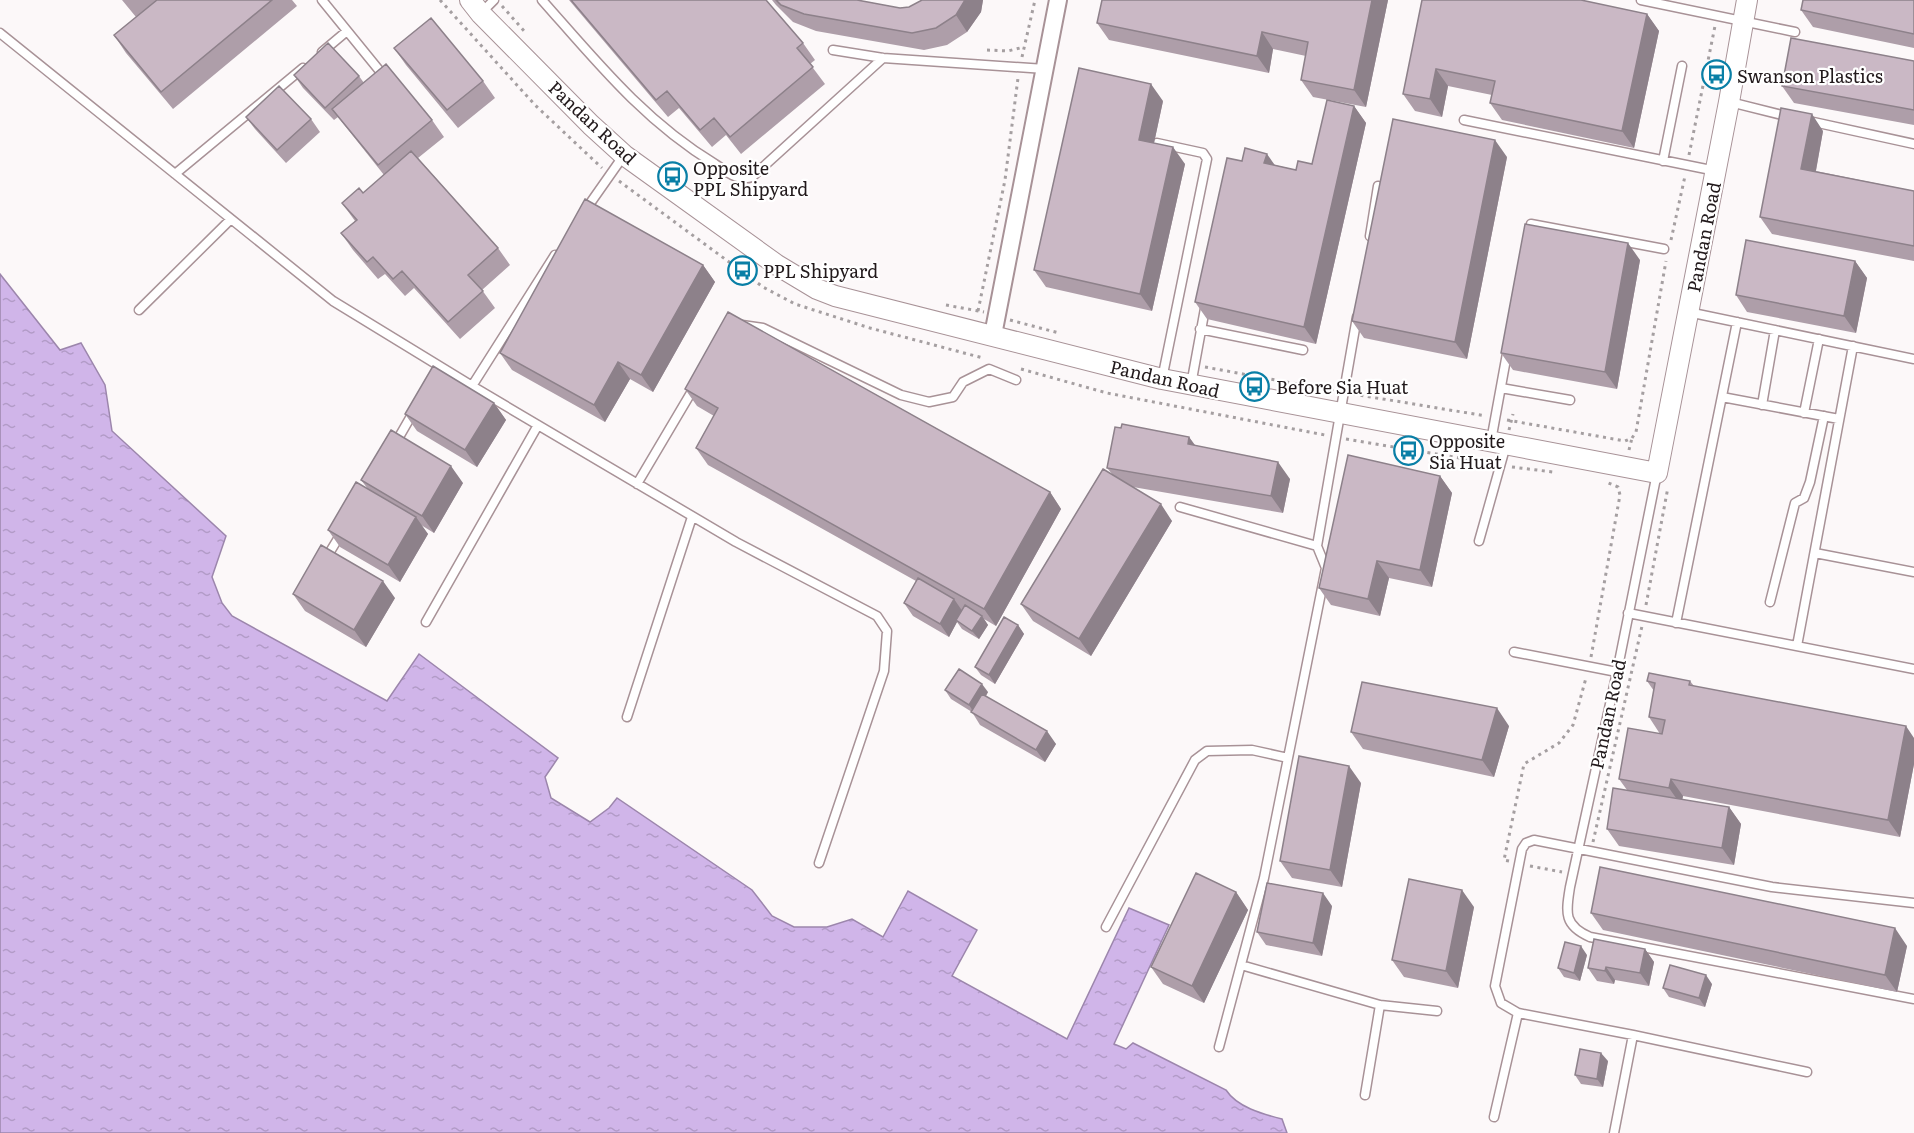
<svg xmlns="http://www.w3.org/2000/svg" width="1914" height="1133" viewBox="0 0 1914 1133" font-family="Literata,serif">
  <defs>
    <pattern id="water-ripples" width="26" height="14" patternUnits="userSpaceOnUse" patternTransform="scale(1.5)"><rect width="26" height="14" fill="#d0b5e9"/><path d="M2 4q2-2 4 0t4 0M15 11q2-2 4 0t4 0" fill="none" stroke="#b29bc7"/></pattern>
  </defs>
  <rect width="100%" height="100%" fill="#fcf8f9"/>
  <path fill="url(#water-ripples)" stroke="#9c86ac" stroke-width="1.5" d="M0 274 60 350 81 343 105 385 112 431 226 536 212 577 222 603 232 616 387 701 419 654 558 758 545 777 551 798 590 822 609 808 617 798 752 890 772 916 794 927H827L852 919 883 937 908 891 977 930 952 976 1067 1039 1129 908 1169 925 1114 1044 1126 1049 1133 1043 1226 1090C1237 1107 1262 1114 1282 1119L1287 1133H0Z"/>
  <g fill="none" stroke-linecap="round" stroke-linejoin="round">
    <defs>
      <path id="service" d="M322 0 383 75
        M542 0C596 61 644 121 715 164 726 171 738 182 752 177L883 58
        M1641 0 1795 32
        M481 13 494 0
        M0 33 333 301 472 386 736 542 877 616 887 631 884 671 819 863
        M833 50 883 58 1045 69
        M322 52 347 31
        M1730 102 1790 117
        M1464 120 1716 171
        M1809 121 1914 144
        M1157 143 1203 153 1207 159 1162 379
        M1663 161 1682 66
        M175 174 303 68
        M584 212 624 155
        M1529 235 1531 224 1664 249
        M1370 236 1378 186
        M139 310 231 219
        M1688 312 1914 359
        M742 325 763 328 901 395 929 402 953 397 963 382 989 369 1016 380
        M1200 329 1303 350
        M1191 385 1206 303
        M472 386 555 255
        M1501 388 1570 400
        M1722 397 1839 419
        M1762 405 1775 330
        M1804 413 1819 339
        M1491 441 1508 348
        M395 444 414 411
        M1657 473 1617 672 1570 887C1566 912 1563 925 1590 937L1914 999
        M637 484 695 386
        M1180 507 1317 546
        M1479 541 1506 445
        M1815 553 1914 572
        M325 560 342 532
        M1770 602 1795 503 1804 498 1810 482 1824 416
        M1628 613 1914 669
        M426 622 538 425
        M1676 623 1737 322
        M1797 646 1853 346
        M1514 652 1617 672
        M627 717 692 517
        M1106 927 1195 760 1207 751 1252 750 1288 758
        M1241 965 1380 1005 1437 1011
        M1219 1047 1264 878 1326 568 1317 546 1357 317
        M1807 1072 1633 1035 1518 1013 1501 1003 1495 986 1522 849 1526 843 1534 840 1772 887 1914 903
        M1365 1095 1380 1005
        M1494 1117 1518 1013
        M1614 1133 1633 1035"/>
      <path id="minor" d="M993 335 1058 0"/>
      <path id="tertiary" d="M470 0 481 14 591 125 624 155 777 265 817 289 835 296 1162 379 1657 473 1729 102 1747 0"/>
    </defs>
    <use href="#service" stroke="#a89297" stroke-width="11"/>
    <use href="#minor" stroke="#a89297" stroke-width="20"/>
    <use href="#tertiary" stroke="#a89297" stroke-width="22"/>
    <path stroke="#a59fa1" stroke-width="3" stroke-dasharray="3 4.5" stroke-linecap="butt" d="M440 0 535 105 602 168
      M502 6 525 32
      M987 50 1008 51 1024 47
      M1022 57 1035 0
      M1689 155 1715 26
      M619 181 763 287 795 304 870 328 983 358
      M1671 240 1685 176
      M946 305 984 312
      M978 311 1005 180 1018 78
      M1010 320 1059 333
      M1205 367 1335 391
      M1021 369 1107 393 1325 435
      M1353 394 1486 416
      M1507 420 1625 441 1632 438 1636 432 1666 261
      M1509 430 1513 414
      M1346 439 1490 463
      M1629 450 1632 438
      M1512 467 1553 472
      M1646 605 1668 487
      M1591 657 1620 495 1618 487 1606 482
      M1593 842 1642 626
      M1509 861 1504 860 1524 764 1559 743 1573 725 1586 678
      M1530 866 1562 872"/>
    <use href="#service" stroke="#fff" stroke-width="8"/>
    <use href="#minor" stroke="#fff" stroke-width="16"/>
    <use href="#tertiary" stroke="#fff" stroke-width="20"/>
  </g>
  <path fill="#ae9ea9" d="M122 0H292L297 6 173 109 126 53 114 35 136 17Z
    M569 0H766L803 43 815 60 810 64 825 84 741 154 726 135 712 147 679 108 668 117Z
    M772 0H857L900 8 909 7 922 0H983L981 12 967 32 947 45 924 50 816 31 793 22 776 5Z
    M1102 0H1388L1366 107 1313 97 1301 80 1306 56 1273 49 1269 73 1109 40 1097 23Z
    M1422 0 1647 14 1659 31 1634 148 1502 120 1490 103 1492 95 1448 86 1442 117 1415 111 1403 94Z
    M1914 0V48L1813 27 1801 10Z
    M394 48 483 81 495 98 458 128 406 65Z
    M1914 61V125L1794 103 1782 86Z
    M294 75 359 76 364 83 432 120 444 137 418 158 498 248 510 265 482 290 495 308 460 339 414 288 405 296 385 274 378 279 353 250 341 233 355 221 342 203 363 193 384 175 338 117 334 120 303 88Z
    M1163 101 1154 143 1185 164 1152 311 1046 287 1034 270Z
    M1354 106 1366 123 1316 344 1207 319 1195 302 1242 161 1275 165 1296 170 1312 164Z
    M246 117 311 119 320 132 286 163 255 129Z
    M1823 131 1816 171 1914 191V261L1772 234 1760 217Z
    M1507 157 1467 359 1364 338 1352 321Z
    M1640 260 1617 389 1513 370 1501 353Z
    M1855 261 1867 278 1856 333 1747 312 1736 295Z
    M703 265 715 282 653 392 630 379 605 422 512 370 500 353Z
    M685 389 1050 492 1061 509 996 626 984 619 988 625 979 639 962 629 957 622 949 637 913 616 904 603 916 581 708 465 696 448 714 416 697 406Z
    M494 403 506 420 477 467 417 431 405 414Z
    M1189 437 1195 445 1290 479 1283 513 1133 487 1172 521 1091 656 1033 621 1021 604 1113 475 1107 468Z
    M1440 476 1452 493 1432 587 1389 578 1380 616 1331 605 1319 588Z
    M361 480 463 483 434 533 421 525 428 534 400 582 340 547 328 530 368 489Z
    M293 594 395 598 366 647 305 611Z
    M1018 625 1024 634 995 684 981 675 975 667Z
    M1647 681H1690L1694 686 1914 738V764L1900 837 1683 796 1682 800 1729 807 1741 824 1734 865 1619 846 1607 829 1627 790 1619 779 1660 734 1649 717 1654 691Z
    M945 690 988 692 986 696 1056 744 1045 762 980 725 972 712 951 699Z
    M1509 726 1494 777 1363 749 1351 732Z
    M1361 783 1342 887 1292 878 1280 861Z
    M1236 892 1248 910 1204 1003 1163 984 1151 967Z
    M1332 906 1322 956 1266 945 1257 932Z
    M1474 907 1458 988 1404 977 1392 960Z
    M1591 913 1907 946 1897 992 1603 930Z
    M1645 949 1654 962 1649 986 1615 980 1614 984 1597 981 1588 968Z
    M1587 955 1580 981 1564 977 1558 968Z
    M1712 984 1705 1007 1669 997 1663 988Z
    M1608 1061 1603 1087 1581 1084 1575 1075Z"/>
  <path fill="#8d818a" d="M965 0H983L981 12 967 32 956 15Z
    M1372 0H1388L1366 107 1354 90Z
    M1647 14 1659 31 1634 148 1622 131Z
    M1262 32 1273 49 1269 73 1257 56Z
    M1436 69 1448 86 1442 117 1430 99Z
    M1151 84 1163 101 1151 157 1139 140Z
    M1354 106 1366 123 1316 344 1304 327Z
    M1812 114 1823 131 1813 186 1801 169Z
    M1495 140 1507 157 1467 359 1455 342Z
    M1173 147 1185 164 1152 311 1140 294Z
    M1267 154 1279 171 1264 163Z
    M1628 243 1640 260 1617 389 1605 372Z
    M1855 261 1867 278 1856 333 1844 316Z
    M703 265 715 282 653 392 641 375Z
    M618 362 630 379 605 422 594 405Z
    M494 403 506 420 477 467 465 450Z
    M1189 437 1201 454 1188 444Z
    M1278 462 1290 479 1283 513 1271 496Z
    M451 466 463 483 434 533 422 516Z
    M1440 476 1452 493 1432 587 1420 570Z
    M1050 492 1061 509 996 626 984 609Z
    M1161 504 1172 521 1091 656 1079 639Z
    M416 517 428 534 400 582 388 565Z
    M1377 561 1389 578 1380 616 1368 599Z
    M383 581 395 598 366 647 354 630Z
    M954 599 963 612 956 620 957 622 949 637 940 624Z
    M982 616 988 625 979 639 972 631Z
    M1018 625 1024 634 995 684 989 675Z
    M982 684 988 692 975 714 969 705Z
    M1497 708 1509 726 1494 777 1482 760Z
    M1906 726 1914 738V764L1900 837 1888 820Z
    M1047 731 1056 744 1045 762 1036 750Z
    M1349 766 1361 783 1342 887 1330 870Z
    M1671 779 1683 796 1681 805 1669 788Z
    M1729 807 1741 824 1734 865 1722 848Z
    M1462 890 1474 907 1458 988 1446 971Z
    M1236 892 1248 910 1204 1003 1192 986Z
    M1323 893 1332 906 1322 956 1313 943Z
    M1895 928 1907 946 1897 992 1885 975Z
    M1581 946 1587 955 1580 981 1574 973Z
    M1645 949 1654 962 1649 986 1640 973Z
    M1606 967 1615 980 1614 984 1605 971Z
    M1706 975 1712 984 1705 1007 1699 998Z
    M1601 1053 1608 1061 1603 1087 1597 1079Z"/>
  <path fill="#cab8c5" stroke="#8d818a" stroke-width="1.5" d="M157 0H272L161 92 114 35Z
    M571 0H766L803 43 797 48 813 67 730 137 714 118 700 130 667 91 656 100Z
    M776 0H857L900 8 909 7 922 0H965L956 15 936 28 912 33 804 14 781 5Z
    M1102 0H1372L1354 90 1301 80 1308 42 1262 32 1257 56 1097 23Z
    M1422 0H1581L1647 14 1622 131 1490 103 1495 81 1436 69 1430 99 1403 94Z
    M1803 0H1914V34L1801 10Z
    M431 18 483 81 447 110 394 48Z
    M1791 38 1914 61V110L1782 86Z
    M328 43 359 76 325 108 294 75Z
    M386 64 432 120 378 165 332 109Z
    M1079 68 1151 84 1139 140 1173 147 1140 294 1034 270Z
    M279 86 311 119 277 150 246 117Z
    M1327 100 1354 106 1304 327 1195 302 1227 158 1242 161 1245 148 1267 154 1264 163 1296 170 1298 161 1312 164Z
    M1781 108 1812 114 1801 169 1914 191V246L1760 217Z
    M1393 119 1495 140 1455 342 1352 321Z
    M411 151 498 248 468 275 483 291 448 322 402 271 393 279 373 257 367 262 341 233 357 220 342 203 359 188 363 193Z
    M585 199 703 265 641 375 618 362 594 405 500 353Z
    M1525 224 1628 243 1605 372 1501 353Z
    M1746 240 1855 261 1844 316 1736 295Z
    M728 312 1050 492 984 609 696 448 718 408 685 389Z
    M433 366 494 403 465 450 405 414Z
    M1122 424 1189 437 1188 444 1278 462 1271 496 1107 468 1115 427 1121 428Z
    M391 430 451 466 422 516 361 480Z
    M1348 455 1440 476 1420 570 1377 561 1368 599 1319 588Z
    M1103 469 1161 504 1079 639 1021 604Z
    M356 482 416 517 388 565 328 530Z
    M321 545 383 581 354 630 293 594Z
    M918 578 954 599 940 624 904 603Z
    M965 605 982 616 972 631 956 620Z
    M1004 617 1018 625 989 675 975 667Z
    M959 669 982 684 969 705 945 690Z
    M1649 673 1690 681 1689 685 1906 726 1888 820 1671 779 1669 788 1619 779 1628 728 1662 734 1665 720 1649 717 1655 683 1647 681Z
    M1362 682 1497 708 1482 760 1351 732Z
    M982 694 1047 731 1036 750 971 712Z
    M1299 756 1349 766 1330 870 1280 861Z
    M1613 788 1729 807 1722 848 1607 829Z
    M1600 867 1895 928 1885 975 1591 913Z
    M1196 873 1236 892 1192 986 1151 967Z
    M1409 879 1462 890 1446 971 1392 960Z
    M1267 883 1323 893 1313 943 1257 932Z
    M1594 939 1645 949 1640 973 1606 967 1605 971 1588 968Z
    M1565 942 1581 946 1574 973 1558 968Z
    M1670 965 1706 975 1699 998 1663 988Z
    M1580 1049 1601 1053 1597 1079 1575 1075Z"/>
  <defs>
    <symbol id="bus-ring" viewBox="-11 -11 22 22"><circle r="9.5" fill="#fff" stroke="#097fa6" stroke-width="1.5"/><path d="M-5-6H5V4H4V6H2V4H-2V6H-4V4H-5ZM-3.5-4V0h7V-4ZM-3.5 1.2v1.5H-2V1.2ZM2 1.2v1.5H3.5V1.2Z" fill="#097fa6"/></symbol>
  </defs>
  <g fill-rule="evenodd">
    <use href="#bus-ring" x="1700" y="58" width="33" height="33"/>
    <use href="#bus-ring" x="656" y="160" width="33" height="33"/>
    <use href="#bus-ring" x="726" y="254" width="33" height="33"/>
    <use href="#bus-ring" x="1238" y="370" width="33" height="33"/>
    <use href="#bus-ring" x="1392" y="434" width="33" height="33"/>
  </g>
  <g text-anchor="middle" dominant-baseline="central" stroke-width="4.5" stroke-linejoin="round" paint-order="stroke">
    <g font-size="18" fill="#221a1c" stroke="#fff" text-anchor="start">
      <text x="1737" y="75">Swanson Plastics</text>
      <text x="693" y="167">Opposite<tspan x="693" dy="21">PPL Shipyard</tspan></text>
      <text x="763" y="270">PPL Shipyard</text>
      <text x="1276" y="386">Before Sia Huat</text>
      <text x="1429" y="440">Opposite<tspan x="1429" dy="21">Sia Huat</tspan></text>
    </g>
    <g font-size="18" fill="#221a1c" stroke="#fff">
      <text transform="translate(593 122) rotate(43)">Pandan Road</text>
      <text transform="translate(1703 237) rotate(-79)">Pandan Road</text>
      <text transform="translate(1165 378) rotate(13)">Pandan Road</text>
      <text transform="translate(1607 714) rotate(-78)">Pandan Road</text>
    </g>
  </g>
</svg>
